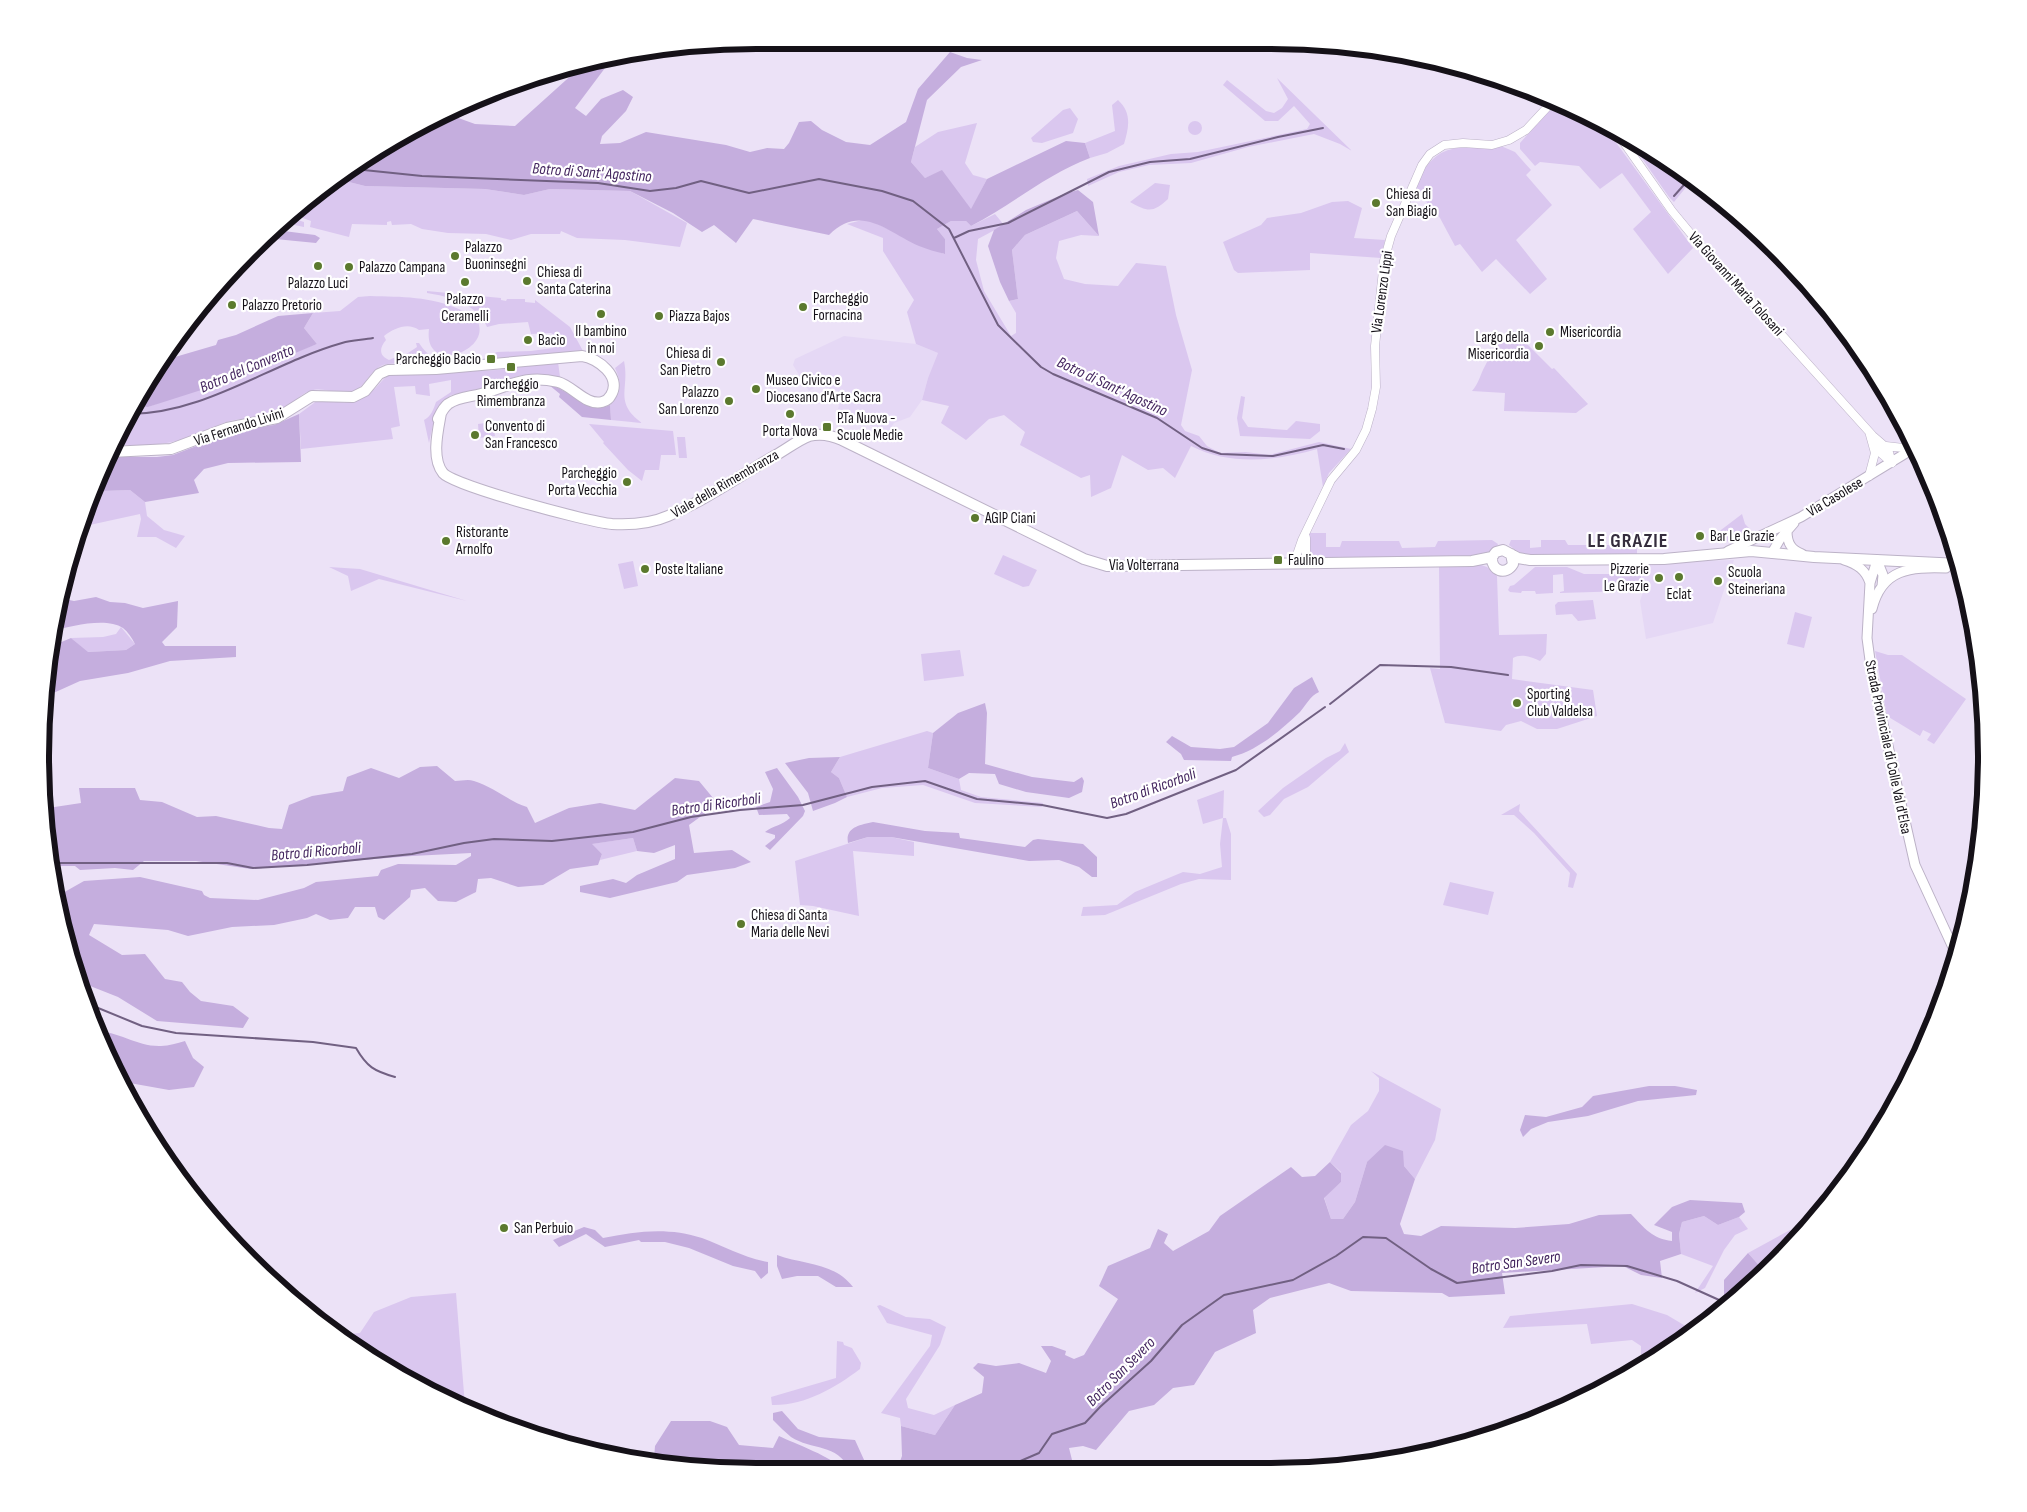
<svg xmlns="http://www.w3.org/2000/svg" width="2027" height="1512" viewBox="0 0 2027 1512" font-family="'Sofia Sans Condensed',sans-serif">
  <rect width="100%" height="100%" fill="#ece2f7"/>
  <path fill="#e5d8f5" d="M844 336 916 344 938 353 928 378 922 400 910 417 894 423 887 434 854 417 837 412 843 393 819 385 809 391 793 365 795 359Z
    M1734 560 1713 623 1646 639 1640 601 1643 592 1640 563Z"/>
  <path fill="#dac7ef" d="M1277 78 1352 151 1340 144 1314 134 1248 147 1191 163 1149 165 1119 172 1088 186 1087 179 1119 166 1171 154 1198 152 1307 129 1310 124 1294 106 1278 121H1265L1223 85 1227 80 1266 111 1274 113 1282 108 1288 99Z
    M1118 100C1132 113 1129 127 1124 144L1107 153 1090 158 1085 143 1115 131 1112 105Z
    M1556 102 1587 114 1601 122 1693 248 1668 274 1633 229 1651 212 1622 173 1600 189 1579 166 1540 162 1535 166 1520 149V143Z
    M1070 108 1078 119 1073 133 1042 143 1033 142 1031 138 1063 110Z
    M1188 128a7 7 0 1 1 14 0a7 7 0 1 1-14 0Z
    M977 123 965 163 973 175 987 179 971 210 942 171 925 178 911 162 915 147 938 132Z
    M1638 143 1669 161 1692 180 1674 202 1669 197 1634 147Z
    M1501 146 1515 152 1531 170 1526 175 1552 205 1516 240 1547 279 1530 294 1496 259 1482 272 1460 244 1455 246 1440 218 1419 193 1416 185C1438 138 1458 150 1501 146Z
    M341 180 365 186 485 189 524 195 550 189 630 191 687 223 680 247 625 240 577 238 561 231 560 234H531L511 240 486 234 448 233 422 229 411 224 392 225 391 221 387 222V225L352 224 349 237 310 227 311 221 294 215Z
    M1155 183 1170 185 1168 199C1153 213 1148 212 1130 202Z
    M1348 201 1362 208 1354 238 1385 240 1381 258 1310 253V270L1238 273 1234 270 1223 242 1261 225 1267 218 1301 213 1332 202Z
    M1077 211 1099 236 1081 235 1059 241 1056 258 1064 279 1085 284 1118 286 1136 263 1166 266 1176 315 1192 370 1181 425 1185 431 1199 436 1207 446 1220 453 1246 452 1269 455 1319 442 1351 449 1329 473 1323 487 1317 449C1276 461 1230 466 1191 446L1175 478 1163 468 1148 470 1122 455 1111 488 1091 497 1090 475 1081 478 1020 445 1025 432 1004 415 989 419 966 440 941 423 949 406 922 400 928 378 938 353 916 344 907 312 914 300 883 251V238L847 224 866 219 944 254 945 239 937 229 951 221H966L971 226 995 214 1004 225 978 239 976 260 984 291 1011 336 1016 333V313L1009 301 1018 299 1012 250 1025 235Z
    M291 218 304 222V227L285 223Z
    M427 291 501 298V300L506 301 507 299H525V302L535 303V300L570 327 583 351 534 356 492 358 490 355 497 352 531 351 553 348 554 344H557V337L551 333 531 334 528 322 499 324 487 327C479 305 448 296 427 293Z
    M370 296C402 297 430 296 461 310 466 313 473 315 477 320 494 350 423 377 429 329L419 330C408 322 394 328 384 336L386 340C379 348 379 356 389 360L396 357 399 359 417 347 416 343H419C434 366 451 365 473 352L476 354 474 358C448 372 414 360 387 364 370 367 367 387 352 392 338 396 324 386 310 391 298 395 290 407 279 413 264 420 246 417 230 421 213 426 197 435 180 440 159 446 134 446 112 444L133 406 148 407 317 344 304 328 313 313 340 311 358 297Z
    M1510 329 1516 333 1552 369 1554 368 1588 404 1576 413 1504 411 1505 393 1472 391C1479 383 1480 375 1485 366 1491 353 1501 341 1510 329Z
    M624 361C630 389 613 402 642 423L611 420 610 405C622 393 622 383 615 368Z
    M558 362 560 377 537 374 518 376 476 391 451 395 444 401 435 415 429 443 424 420C431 417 434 408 436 402L451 392V380L429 384 430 396 416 394 415 386 394 387 400 426 391 428 393 439 301 449 299 414 318 400C339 401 352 408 371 392 378 387 381 380 389 375L497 370Z
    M1241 396 1245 397 1242 418 1248 427 1287 430 1296 421 1320 424V431L1310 439 1240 436 1237 418Z
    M493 422 495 436 479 438 478 424Z
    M589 424 673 431 676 455H661L659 470H645L642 481 628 470 603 443 604 442Z
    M677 437H685L687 458H679Z
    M98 485 102 491 130 490 145 502 147 516 164 530 185 536 176 548 156 537H137L141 519 140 514 85 526Z
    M1742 514 1745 524 1755 534 1732 545 1717 533Z
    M1309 533H1326V547H1340L1342 541H1399L1402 548 1435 547 1438 541 1492 540 1498 544C1495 553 1486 555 1478 557L1320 559C1308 555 1307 545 1309 533Z
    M1511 540H1530V548L1541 547V540H1565L1568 545H1632L1637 546V555L1524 557 1509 545Z
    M1003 555 1037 570 1029 586 1023 587 994 574Z
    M633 561 638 586 624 589 618 564Z
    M1439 565H1481L1487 567 1497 576 1499 635 1547 634 1546 654 1540 661C1532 657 1521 653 1513 658L1512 679 1593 690 1597 716 1557 729H1537L1521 721 1506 725 1501 731 1445 723 1430 668 1440 669Z
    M329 567 360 569 467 601 379 579 351 591 348 576Z
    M1535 567H1567L1584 574H1619L1631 569 1640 570 1643 592 1637 586H1632L1627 591 1560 593V592L1564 591 1563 574 1553 575V593L1536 594 1535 591H1522L1521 593 1510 592 1508 590 1510 586 1514 585Z
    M1593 600 1596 619 1578 621 1572 614 1556 615 1555 605 1558 602Z
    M1795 612 1812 617 1804 648 1787 644Z
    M121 627 135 644 126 650 87 652 71 638 103 637 116 634Z
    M960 650 964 676 924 681 921 654Z
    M1875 651 1888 655H1902L1966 699 1934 744 1927 740 1931 734 1923 730 1920 736 1887 716Z
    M927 731 933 733 928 768 959 779 961 790 981 797 1043 803 1042 807 975 803 923 785 882 788 847 797 839 778 831 772 840 757Z
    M1345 743 1349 752 1308 787 1284 799 1270 815 1264 817 1258 811 1283 788 1326 758 1340 751Z
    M1224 790 1223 818H1226L1231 834V880L1199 879 1181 884 1105 915 1081 916 1083 907 1117 905 1135 892 1183 872 1200 874 1222 867 1220 844 1223 818 1203 824 1197 800Z
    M1520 804 1519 811 1577 874 1573 888 1568 887 1570 873 1534 833 1514 815H1501Z
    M868 837H891L914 842V856L853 851 859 916 813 906 800 905 795 861Z
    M633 838 637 851 600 860 602 854 591 844Z
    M1450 882 1494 892 1488 915 1443 905Z
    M1371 1071 1441 1109 1435 1140 1415 1179 1404 1166 1367 1162 1355 1202 1343 1219H1331L1324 1197 1341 1182V1172L1330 1162 1351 1125 1368 1111 1379 1091V1078Z
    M1704 1216 1718 1225 1739 1217 1748 1229 1735 1235 1724 1250 1705 1288 1695 1293 1713 1266 1681 1254 1679 1234 1682 1222Z
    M1790 1230 1793 1232C1791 1249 1776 1260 1764 1271L1748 1253Z
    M456 1293 465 1406 398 1376 340 1335 360 1333 374 1312 411 1297Z
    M1632 1304 1667 1315 1694 1331 1641 1362V1346L1632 1340 1591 1344 1587 1324 1503 1328 1510 1316Z
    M880 1305 906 1317 930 1319 946 1327 940 1345 906 1399 908 1408 934 1415 955 1405 935 1435 901 1426 900 1418 881 1413 930 1346 932 1335 887 1323 877 1306Z
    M837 1341 843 1342 844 1345 852 1348 861 1363 860 1369C835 1388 804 1406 772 1405L771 1397 836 1378Z"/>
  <path fill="#c5aede" d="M950 52 967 58 982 60 961 67 927 100 911 162 925 178 942 170 971 209 987 179 1066 141 1085 143 1090 158C1047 174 1012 205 971 226L966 221H951L937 229 945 239V254C936 252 927 249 919 246 887 232 861 203 829 235L753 219 736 243 714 225 702 232 673 213 630 191 550 189 524 195 485 189 365 186 341 180 398 136 450 115 475 124 515 126 586 62 607 60 605 68 575 108 586 116 601 99 623 90 633 97 626 111 602 136 600 144 620 143 646 132 726 145 750 152 767 148 784 149 789 143 799 122 811 121 822 130 846 142 870 145 906 122 918 89Z
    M1078 190 1093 202 1099 236 1077 211 1025 235 1012 250 1018 299 1009 301 1000 282 988 246 994 230 1026 210 1064 194Z
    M276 230 315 235 320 238 316 243 265 238Z
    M313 313 304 328 317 344 220 384 148 407 133 406 158 362 216 345 218 340 236 335 278 316Z
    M549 385C570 389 588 415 610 405L611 420 582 417 559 397 560 394Z
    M299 414 301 462 228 463 204 469 194 480 199 493 145 502 130 490 102 491 98 485 108 457H157L173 455 225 435 247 429 274 425Z
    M96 597 110 602 125 603 143 608 178 601 177 627 162 642 165 646H236V657L170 661 128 673 80 681 49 695 52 646 71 638 88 652 126 650 135 644C132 638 128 632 123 628 107 617 70 626 53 631L54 617 60 598 74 601Z
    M1312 677 1319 692C1310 696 1306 705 1300 712 1280 731 1258 750 1232 757L1231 761 1184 760 1181 754 1166 742 1172 736 1191 747 1220 749 1234 747 1268 723 1294 688Z
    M985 703 987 713 985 764 1032 777 1074 782 1082 777 1084 781 1082 792 1069 798 1026 792 999 784 995 774 969 773 959 779 928 768 933 733 958 713Z
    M840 757 831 772 839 778 847 797 835 803 813 811 808 793 785 763 809 758Z
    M437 766 455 781C461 781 468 779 474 781 494 787 508 801 527 807L535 823 569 808 600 803 635 810 675 778 699 781 718 804 689 825 694 853 732 850 751 862 735 868 687 875 677 882 610 898 580 892V886L613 879 626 883 637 875 675 859V845L654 853 637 851 633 838 592 844 602 854 598 865 570 869 543 885 518 887 491 878 478 879 476 892 456 902 438 901 425 888 411 890 410 897 384 920 378 917 375 907H355L348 918 330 920 316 914 307 918 274 925 232 927 188 936 168 930 94 924 89 935 122 955 145 954 165 979 182 982 190 992 201 1001 233 1006 249 1018 243 1028 157 1021 118 997 80 982 54 895 61 894 84 881 140 877 202 891 204 895 210 898 258 900 304 888 316 882 378 876 381 870 398 864 456 865 471 856V853L412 856 251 869 196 861H144L133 870 115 868 80 870 75 866H50L42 797 48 808 81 803 79 788H135L140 800 162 802 197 817 216 816 269 828 282 829 289 805 312 796 343 791 347 777 371 768 399 778 420 767Z
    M777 768 798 797 805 811 803 816 770 850 765 846 775 838V835L765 832C772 826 783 825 790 818L787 814 759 815 756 807 770 802 773 789 765 772Z
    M873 822 925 831 959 833 960 838 1025 847 1033 840 1038 839 1083 844 1097 857V877H1092L1079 867 1059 860 1029 861 891 837H868L848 843C845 827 860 825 873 822Z
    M95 1031C118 1031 138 1047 161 1046 169 1046 177 1043 185 1041L193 1058 204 1067 194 1087 169 1090 124 1082Z
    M1649 1086H1675L1697 1090 1696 1095 1638 1101 1588 1116 1548 1122 1531 1129 1523 1137 1520 1130 1525 1115 1546 1117 1582 1107 1593 1096Z
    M1385 1145 1403 1151 1404 1166 1415 1179 1400 1224 1404 1234 1421 1236 1441 1226 1515 1228 1569 1224 1599 1215 1631 1214C1644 1228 1653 1239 1672 1241V1232L1654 1225 1672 1207 1690 1200 1742 1203 1745 1212 1739 1217 1718 1225 1704 1216 1682 1222 1679 1234 1681 1254 1660 1261 1662 1278 1641 1275 1623 1266 1502 1273 1505 1294 1449 1297 1442 1293 1351 1291 1329 1283 1270 1298 1253 1310 1256 1333 1215 1352 1194 1385 1173 1388 1154 1405 1129 1411 1096 1450 1083 1446 1069 1448 1074 1468 897 1469 902 1456 901 1426 935 1435 955 1405 982 1393 984 1377 973 1368 978 1363 996 1366 1019 1363 1046 1373 1051 1361 1041 1346H1052L1066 1351 1065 1355 1074 1359 1084 1355 1118 1299 1099 1286 1108 1266 1150 1248 1158 1229 1168 1234 1164 1243 1173 1251 1209 1231 1220 1216 1291 1167 1302 1177 1315 1176 1330 1162 1341 1173V1182L1324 1198 1331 1219H1343L1355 1202 1367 1162Z
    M584 1227 595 1230 603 1238C636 1231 669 1227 702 1238 724 1246 744 1258 768 1262V1273L761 1279 755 1271 733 1266 689 1248 665 1242H641L639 1240 605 1247 586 1234 559 1247 553 1240Z
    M1748 1253 1764 1271 1724 1307V1280Z
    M777 1255C804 1265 834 1262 853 1287H836L818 1276H797L782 1279 777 1266Z
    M782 1411 798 1429 819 1437 855 1440 865 1462V1469H849C838 1444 811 1450 791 1437 785 1432 779 1426 773 1420V1413Z
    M671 1421H710L727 1427 739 1445 773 1448 779 1436C795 1444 834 1457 842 1470H709L654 1459 655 1446Z"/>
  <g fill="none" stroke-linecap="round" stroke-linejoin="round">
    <path stroke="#716082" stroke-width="2" d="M354 169 422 176 598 183 650 191 676 188 701 181 749 193 819 179 882 191 913 201 949 229 998 325 1041 367 1053 374 1157 418 1202 448 1221 454 1273 456 1323 445 1344 449
      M1674 196 1690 178
      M954 238 969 231 1008 223 1109 172 1150 162 1190 159 1278 137 1323 128
      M129 414C205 414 271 363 342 343 352 340 363 340 373 338
      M1330 704 1380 665 1451 667 1508 675
      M49 863H227L253 868 307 865 412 854 464 843 494 839 552 841 633 832 691 817 740 810 803 805 872 787 925 781 977 799 1042 805 1107 818 1126 814 1236 770 1325 707
      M86 1003 142 1026 176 1033 313 1042 356 1048C367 1067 374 1071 395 1077
      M1004 1468 1039 1453 1052 1434 1085 1423 1100 1407 1151 1361 1182 1325 1224 1295 1293 1280 1336 1256 1363 1237 1386 1238 1431 1269 1457 1283 1552 1271 1581 1265 1627 1266 1677 1281 1728 1304"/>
    <defs>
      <path id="tertiary" d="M1615 130 1672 211 1696 240 1873 436 1888 449 1892 463
        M1886 446 1912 449
        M1875 448 1892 463
        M1869 476 1875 453 1870 435
        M1306 538V554L1310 564
        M1294 563 1302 540 1331 480 1356 450 1366 430 1372 409 1376 387 1375 346 1384 261 1391 236 1422 165 1430 154 1444 145 1463 143 1492 145 1509 140 1526 130 1553 101"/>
      <path id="secondary" d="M1787 531C1787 543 1791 550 1802 554
        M1728 551 1801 517 1916 447
        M1772 553 1780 539 1794 523
        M1844 560C1857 564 1866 570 1870 583
        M1877 560 1870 583 1867 638 1872 675 1915 865 1956 954
        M1877 560 1883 575 1882 586
        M1872 609C1882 568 1911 567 1946 568"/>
      <path id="primary" d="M441 413C438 430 431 458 443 473 454 486 589 522 612 524 631 525 650 524 668 516 706 500 741 475 776 455 787 449 798 440 809 436 821 433 831 435 842 440L1084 559 1107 566 1472 561 1492 557 1496 552 1503 550 1518 558 1530 560 1664 559 1751 551 1814 557 1960 564
        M110 452 171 449 227 428 277 418 312 396 353 397 365 391 379 374 388 370 436 369 582 356C598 358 622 377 611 395 609 399 606 401 602 402 586 406 573 386 558 382 525 374 510 386 481 394 470 397 458 397 448 404 443 408 441 413 438 419
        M1492 557C1491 571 1506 576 1513 564L1511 554"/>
    </defs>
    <use href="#tertiary" stroke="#bcb2c7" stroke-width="9"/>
    <use href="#secondary" stroke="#bcb2c7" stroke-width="11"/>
    <use href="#primary" stroke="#bcb2c7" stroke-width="12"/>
    <use href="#tertiary" stroke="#fff" stroke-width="8"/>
    <use href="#secondary" stroke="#fff" stroke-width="9"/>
    <use href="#primary" stroke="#fff" stroke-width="10"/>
  </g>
  <g fill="#5b792e" stroke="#fff" stroke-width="2">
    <circle cx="1376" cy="203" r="5"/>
    <circle cx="455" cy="256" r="5"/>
    <circle cx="318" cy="266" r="5"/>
    <circle cx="349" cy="267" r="5"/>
    <circle cx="527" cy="281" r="5"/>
    <circle cx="465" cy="282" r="5"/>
    <circle cx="232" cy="305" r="5"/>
    <circle cx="803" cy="307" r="5"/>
    <circle cx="601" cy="314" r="5"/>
    <circle cx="659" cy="316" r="5"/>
    <circle cx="1550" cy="332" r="5"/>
    <circle cx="528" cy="340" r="5"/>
    <circle cx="1539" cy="346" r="5"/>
    <rect x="486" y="354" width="10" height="10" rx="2.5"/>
    <circle cx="721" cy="362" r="5"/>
    <rect x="506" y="362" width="10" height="10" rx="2.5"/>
    <circle cx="756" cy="389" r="5"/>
    <circle cx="729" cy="401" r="5"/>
    <circle cx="790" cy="414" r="5"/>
    <rect x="822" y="422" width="10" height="10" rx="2.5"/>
    <circle cx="475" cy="435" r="5"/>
    <circle cx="627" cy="482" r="5"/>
    <circle cx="975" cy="518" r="5"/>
    <circle cx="1700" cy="536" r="5"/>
    <circle cx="446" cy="541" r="5"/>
    <rect x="1273" y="555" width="10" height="10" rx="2.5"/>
    <circle cx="645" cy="569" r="5"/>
    <circle cx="1679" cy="577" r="5"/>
    <circle cx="1659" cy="578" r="5"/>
    <circle cx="1718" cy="581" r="5"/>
    <circle cx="1517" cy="703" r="5"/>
    <circle cx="741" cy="924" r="5"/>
    <circle cx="504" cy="1228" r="5"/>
  </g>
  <g text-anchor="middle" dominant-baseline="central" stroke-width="4.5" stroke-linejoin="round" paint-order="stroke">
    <g font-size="15" fill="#151118" stroke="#fff" text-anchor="start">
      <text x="1386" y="194">Chiesa di<tspan x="1386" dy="17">San Biagio</tspan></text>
      <text x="465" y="247">Palazzo<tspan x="465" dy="17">Buoninsegni</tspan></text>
      <text x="359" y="267">Palazzo Campana</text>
      <text x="537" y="272">Chiesa di<tspan x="537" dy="17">Santa Caterina</tspan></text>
      <text x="318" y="283" text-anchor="middle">Palazzo Luci</text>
      <text x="813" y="298">Parcheggio<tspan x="813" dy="17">Fornacina</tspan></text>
      <text x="465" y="299" text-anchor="middle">Palazzo<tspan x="465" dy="17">Ceramelli</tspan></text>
      <text x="242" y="305">Palazzo Pretorio</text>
      <text x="669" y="316">Piazza Bajos</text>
      <text x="601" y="331" text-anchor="middle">Il bambino<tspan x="601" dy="17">in noi</tspan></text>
      <text x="1560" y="332">Misericordia</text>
      <text x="1529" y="337" text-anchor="end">Largo della<tspan x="1529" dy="17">Misericordia</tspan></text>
      <text x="538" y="340">Bacìo</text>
      <text x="711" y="353" text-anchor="end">Chiesa di<tspan x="711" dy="17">San Pietro</tspan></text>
      <text x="481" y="359" text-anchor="end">Parcheggio Bacìo</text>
      <text x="766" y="380">Museo Civico e<tspan x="766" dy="17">Diocesano d'Arte Sacra</tspan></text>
      <text x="511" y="384" text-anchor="middle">Parcheggio<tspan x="511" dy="17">Rimembranza</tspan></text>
      <text x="719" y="392" text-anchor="end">Palazzo<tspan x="719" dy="17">San Lorenzo</tspan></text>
      <text x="837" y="418">P.Ta Nuova -<tspan x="837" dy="17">Scuole Medie</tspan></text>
      <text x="485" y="426">Convento di<tspan x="485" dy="17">San Francesco</tspan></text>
      <text x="790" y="431" text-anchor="middle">Porta Nova</text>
      <text x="617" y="473" text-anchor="end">Parcheggio<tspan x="617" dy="17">Porta Vecchia</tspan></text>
      <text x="985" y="518">AGIP Ciani</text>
      <text x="456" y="532">Ristorante<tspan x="456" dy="17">Arnolfo</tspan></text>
      <text x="1710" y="536">Bar Le Grazie</text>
      <text x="1288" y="560">Faulino</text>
      <text x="655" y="569">Poste Italiane</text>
      <text x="1649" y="569" text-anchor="end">Pizzerie<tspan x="1649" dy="17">Le Grazie</tspan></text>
      <text x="1728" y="572">Scuola<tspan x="1728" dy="17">Steineriana</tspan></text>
      <text x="1679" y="594" text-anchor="middle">Eclat</text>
      <text x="1527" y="694">Sporting<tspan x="1527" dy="17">Club Valdelsa</tspan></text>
      <text x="751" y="915">Chiesa di Santa<tspan x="751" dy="17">Maria delle Nevi</tspan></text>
      <text x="514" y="1228">San Perbuio</text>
    </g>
    <g font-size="15" fill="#151118" stroke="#fff">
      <text transform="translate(1736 284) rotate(48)">Via Giovanni Maria Tolosani</text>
      <text transform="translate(1382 292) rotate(-82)">Via Lorenzo Lippi</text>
      <text transform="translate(239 427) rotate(-18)">Via Fernando Livini</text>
      <text transform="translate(725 484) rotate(-30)">Viale della Rimembranza</text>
      <text transform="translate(1835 497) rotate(-31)">Via Casolese</text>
      <text x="1144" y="565">Via Volterrana</text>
      <text transform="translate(1888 747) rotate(78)">Strada Provinciale di Colle Val d'Elsa</text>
    </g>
    <g font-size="16" font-style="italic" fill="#44265f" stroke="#fff">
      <text transform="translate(592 173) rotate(4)">Botro di Sant' Agostino</text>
      <text transform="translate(247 369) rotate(-23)">Botro del Convento</text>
      <text transform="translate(1112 387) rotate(25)">Botro di Sant' Agostino</text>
      <text transform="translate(1153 789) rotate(-20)">Botro di Ricorboli</text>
      <text transform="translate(716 805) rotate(-8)">Botro di Ricorboli</text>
      <text transform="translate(316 852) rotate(-5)">Botro di Ricorboli</text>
      <text transform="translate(1516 1263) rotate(-8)">Botro San Severo</text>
      <text transform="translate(1121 1372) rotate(-45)">Botro San Severo</text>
    </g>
    <g font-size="20" font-weight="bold" letter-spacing="1" fill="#352d3d" stroke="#fff">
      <text x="1628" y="541">LE GRAZIE</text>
    </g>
  </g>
  <path d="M0 0H2027V1512H0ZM756 49H1271A707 707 0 0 1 1978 756V756A707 707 0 0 1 1271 1463H756A707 707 0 0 1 49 756V756A707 707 0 0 1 756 49Z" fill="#fff" fill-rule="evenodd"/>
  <path fill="none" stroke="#151118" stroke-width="6" d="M756 49H1271A707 707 0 0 1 1978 756V756A707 707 0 0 1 1271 1463H756A707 707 0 0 1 49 756V756A707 707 0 0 1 756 49Z"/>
</svg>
